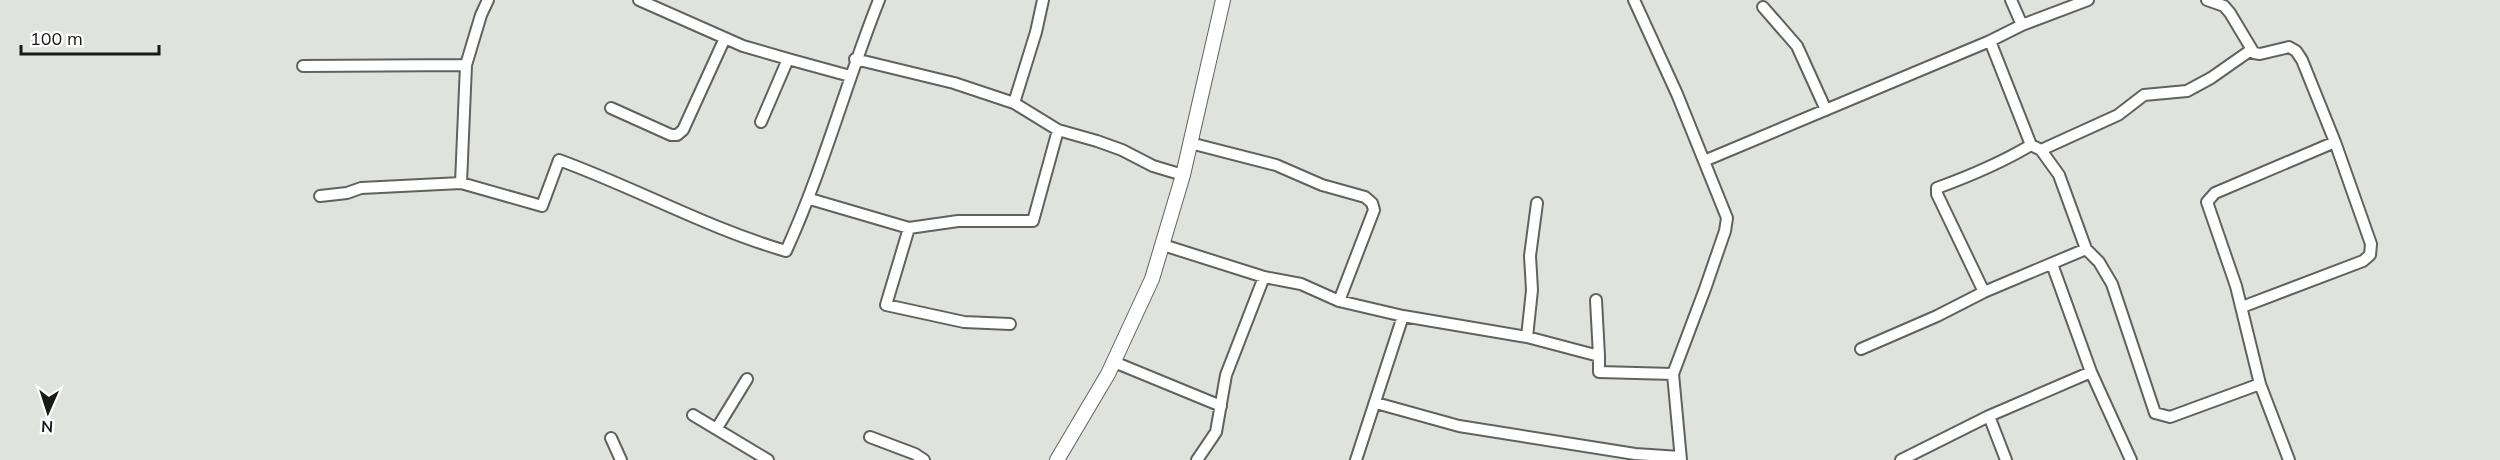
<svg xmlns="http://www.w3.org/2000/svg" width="2500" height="460" viewBox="0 0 2500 460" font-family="Mulish,sans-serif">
  <rect width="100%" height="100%" fill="#e0e3dd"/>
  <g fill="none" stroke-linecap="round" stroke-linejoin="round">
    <defs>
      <path id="minor" d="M639 0 743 46 788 59
        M1634 0 1677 94 1727 218 1725 231 1705 289 1673 374 1681 460
        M2011 0 2022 25
        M2207 0 2224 6 2230 13 2254 53 2260 54 2289 47 2296 51 2302 60 2335 142 2371 244 2370 255 2363 261 2242 307
        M1763 7 1797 46 1826 110
        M1990 41 2031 145 2041 150 2059 175 2086 249 2099 262 2112 284 2155 413 2170 417 2260 384
        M855 59 954 83 1014 103 1058 130 1097 141 1122 150 1153 166 1183 175
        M303 66 466 65
        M1014 103 1036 32 1043 0
        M611 108 671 135H677L683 130 725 38
        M761 122 788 59 850 76
        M1190 143 1276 165 1322 185 1365 197 1372 203 1374 210 1339 301
        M2041 150 2118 115 2144 95 2187 91 2211 78 2251 50
        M1704 161 1990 41 2022 25 2088 0
        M461 183 466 65 481 15 488 0
        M320 196 347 193 361 188 461 183 542 206 559 160C636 188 707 228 786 251 823 170 846 83 879 0
        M810 199 909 228 958 221H1033L1058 130
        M909 228 886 305 964 322 1010 324
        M1163 245 1264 277 1301 284 1339 301 1403 316 1356 460
        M2052 264 2091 372 2131 460
        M1984 292 1937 194V188C1970 176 2001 163 2031 145
        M1403 316 1527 337 1532 290 1530 256 1537 203
        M1527 337 1599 356 1596 300
        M1861 349 1937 316 1984 292 2086 249
        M1599 356V372L1673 374
        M1114 362 1221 406
        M1376 403 1459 426 1635 454 1680 457
        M693 415 768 460
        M1989 416 2006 460
        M717 428 747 379
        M870 437 915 454 924 460
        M611 438 621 460
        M1197 460 1216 432 1226 375 1264 277
        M1901 460 1989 416 2091 372
        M2289 460 2260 384 2236 286 2207 202 2215 193 2335 142"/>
      <path id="tertiary" d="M1057 460 1108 374 1152 279 1183 175 1223 0"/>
    </defs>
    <use href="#minor" stroke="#5f635d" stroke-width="14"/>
    <use href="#tertiary" stroke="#5f635d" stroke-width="16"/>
    <use href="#minor" stroke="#fff" stroke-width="10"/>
    <use href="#tertiary" stroke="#fff" stroke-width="14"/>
  </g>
  <g transform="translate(48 412) rotate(183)" stroke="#ffffff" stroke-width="4.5" paint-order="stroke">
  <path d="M0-4.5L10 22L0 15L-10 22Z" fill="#181a17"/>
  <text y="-9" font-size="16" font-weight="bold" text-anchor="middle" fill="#181a17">N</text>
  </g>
  <path d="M21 45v9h138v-9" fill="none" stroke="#181a17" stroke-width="3"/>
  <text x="30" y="45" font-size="18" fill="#181a17" stroke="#ffffff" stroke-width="4.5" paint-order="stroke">100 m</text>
</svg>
